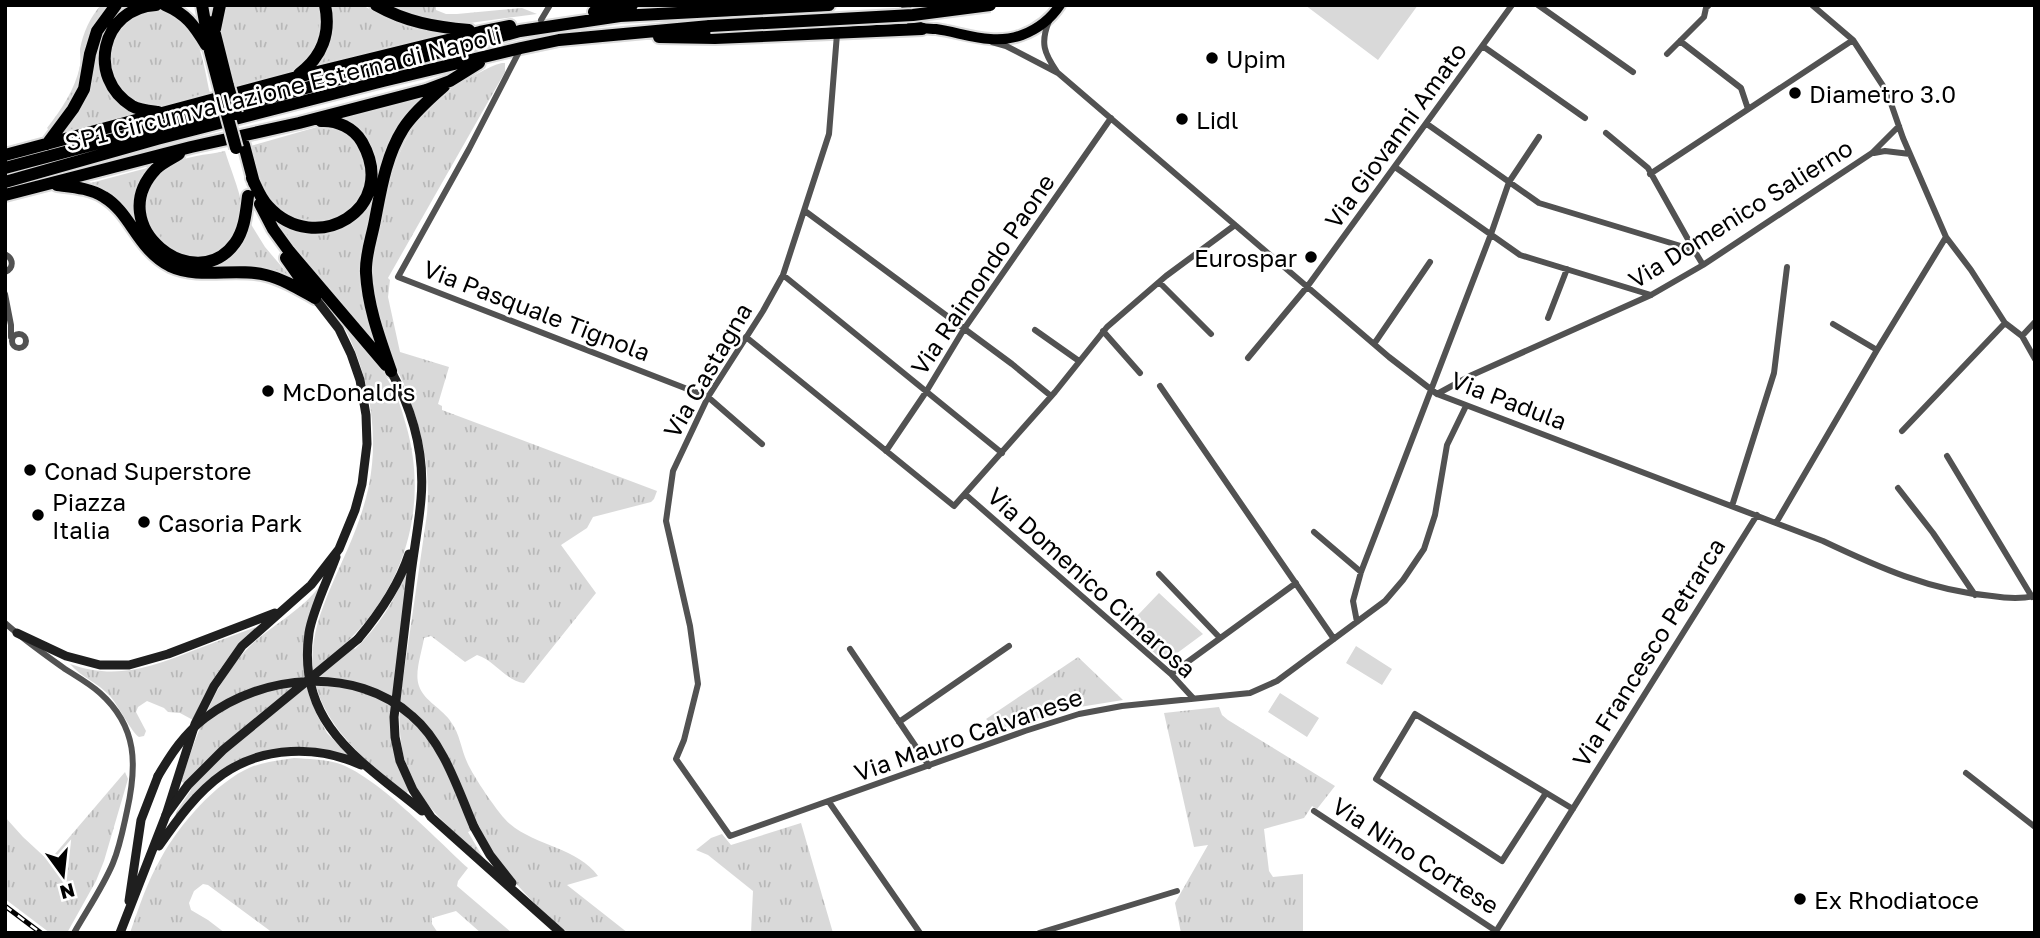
<svg xmlns="http://www.w3.org/2000/svg" width="2040" height="938" viewBox="0 0 2040 938" font-family="'Golos Text',sans-serif">
  <defs>
    <pattern id="grass-tufts" width="24" height="20" patternUnits="userSpaceOnUse" patternTransform="scale(1.75)"><rect width="24" height="20" fill="#d9d9d9"/><path d="M3 7l-1-3M5 7V3M7 7l1-3M15 17l-1-3M17 17v-4M19 17l1-3" fill="none" stroke="#b8b8b8"/></pattern>
  </defs>
  <rect width="100%" height="100%" fill="#fff"/>
  <path fill="url(#grass-tufts)" d="M101 5H113L75 96 50 131 47 128C62 109 75 89 80 66 81 60 80 55 80 49 83 33 90 17 101 5Z
    M124 5H138C129 12 114 19 108 29 85 61 104 101 137 115L63 136C69 125 78 114 82 102 96 61 92 38 124 5Z
    M221 5H319L322 13 320 45 298 70 232 88 217 28Z
    M330 5H362L390 20 415 29 443 34V37L319 66C333 44 336 31 330 5Z
    M381 5H434L436 6V10L446 14H457L522 8 537 14 462 24 433 22Z
    M156 11C200 17 202 58 210 93 187 100 155 117 133 101 124 95 117 84 109 76L112 35 134 15Z
    M502 63H505V72L388 278 390 280 388 297 400 352 449 367 438 404 442 406V410L657 491 654 499 651 502 593 517 587 528 561 545 596 593 524 683C506 681 494 660 477 655L465 662 431 636 424 638C422 652 414 673 419 686 424 701 443 709 451 722 460 734 461 749 467 762 473 776 499 815 510 824 536 846 578 848 598 876L567 885 628 933H565C542 911 517 887 498 861 490 850 485 838 478 827L468 832 484 859C426 807 395 783 400 700L427 514C431 464 421 426 402 380 394 363 384 345 379 326 375 312 369 277 370 263 372 244 378 224 383 206 399 145 414 107 473 76 483 71 492 65 502 63Z
    M422 97H425L401 127 363 254 380 349 286 240 276 221C303 235 332 239 357 218 363 213 371 205 372 196 373 192 358 131 356 128 353 124 347 121 344 117Z
    M317 127 342 129 351 136 365 157 367 183 356 203 344 214 330 221 298 222 265 199 247 147Z
    M225 151C229 165 242 196 242 209 241 223 234 237 224 246 185 281 125 225 153 182 158 176 161 170 168 166 183 156 207 155 225 151Z
    M147 168 151 169 146 175 144 236 87 184Z
    M249 221 265 247 293 280 202 268Z
    M341 321C358 341 378 361 391 385 398 397 402 411 406 425 429 504 406 585 347 642L355 649C378 627 395 601 406 571L409 570 390 715 398 765 409 790 406 794C391 787 367 761 355 749 261 652 349 585 369 485 380 429 368 370 341 321Z
    M321 584 309 616 308 693 317 715 327 733 351 758 274 751 219 777 169 828 178 809 191 790 181 781C198 732 214 681 252 644 274 624 304 609 321 584Z
    M259 626C228 655 209 680 193 720L180 713 168 712 164 708 147 701 138 707 136 712 146 731 144 736 139 737C132 733 118 705 110 696 98 683 81 677 70 664 115 680 149 668 192 651 214 643 236 634 259 626Z
    M1078 657 1123 700 1061 710 1000 732 986 719Z
    M1219 707 1222 715 1228 720 1335 786 1317 809 1312 806 1304 818 1264 829 1269 871 1273 877 1303 874V933H1181L1175 903 1208 845 1194 847 1164 713Z
    M294 758C308 759 323 759 337 763 376 775 436 839 468 868L458 881 457 886 512 933H481L456 911 432 918V924L438 933H273L208 885 203 884 194 891 189 903 191 910 208 920 225 933H130C139 907 147 882 161 858 179 825 216 782 251 767 265 762 280 760 294 758Z
    M125 772 128 779 104 861 96 881 67 933H50L5 899V817L23 837 49 861Z
    M801 823 833 933H751L753 891 708 855 696 850 711 838 722 834 731 845Z"/>
  <path fill="#d9d9d9" d="M1305 5H1418L1378 60Z
    M1159 593 1203 634 1165 662 1129 631 1140 619 1137 616Z
    M1356 646 1392 669 1382 685 1346 663Z
    M1280 693 1319 718 1307 737 1268 712Z"/>
  <g fill="none" stroke-linecap="round" stroke-linejoin="round">
    <defs>
      <path id="primary" d="M906 5C907 13 908 19 915 24 921 30 928 28 936 29 964 33 993 46 1022 35 1038 29 1050 20 1060 5"/>
      <path id="highway" d="M156 5C101 8 86 78 132 106 139 110 150 111 158 112
        M165 5C186 14 194 25 206 45
        M202 5 210 51 220 89
        M376 5C406 22 435 27 469 30
        M594 12 632 5
        M212 22 228 86
        M215 29 220 5
        M659 37 715 38 922 29
        M299 74C322 57 331 33 325 5
        M47 144 73 109 84 89 90 54 97 31 116 5
        M244 145 254 183
        M179 154C171 159 162 163 156 169 102 226 195 298 235 243 245 229 246 211 248 196
        M5 155 293 78 480 32 510 26
        M5 168 520 31 620 16 829 5
        M252 178C257 188 260 198 268 206 315 258 400 209 362 142 354 128 337 120 321 121
        M5 182 157 139 383 81 521 48 559 40 710 26
        M57 185C73 187 90 188 104 197 131 213 137 249 170 266 200 280 235 267 266 275 283 279 299 289 315 298
        M5 195 191 147 299 123 426 90 450 81 479 63
        M260 204 273 229 289 251 386 365
        M286 258 312 295
        M391 371C380 339 368 308 366 273 365 255 372 237 375 220 381 189 386 156 403 129 414 112 430 99 444 86"/>
    </defs>
    <use href="#primary" stroke="#dbdbdb" stroke-width="14"/>
    <use href="#highway" stroke="#dbdbdb" stroke-width="16"/>
    <path stroke="#525252" stroke-width="6" d="M1538 5 1633 72
      M1812 5 1853 40 1887 92 1903 138 1946 237 1971 270 2005 323 2022 336 2035 359
      M541 20 550 5
      M1049 21C1040 43 1044 53 1057 72
      M837 34 829 134 783 275 763 311 708 397 673 471 666 521 690 626 698 684 684 740 676 759 730 836 1025 731 1079 714 1122 706 1250 693 1277 681 1385 601 1403 580 1424 549 1435 515 1447 445 1466 406
      M1680 41 1741 88 1748 109
      M992 42 1006 46 1058 73 1389 357 1437 394 1823 541C1878 567 1931 591 1992 596 2005 598 2021 599 2035 596
      M1484 47 1585 118
      M520 50 469 149 398 277 708 397 762 444
      M1667 54 1704 17 1706 8 1709 5
      M1427 124 1539 203 1694 250 1703 265
      M1606 133 1648 168 1694 250
      M1874 153 1885 151 1910 154
      M1395 167 1520 255 1651 295
      M1650 174 1853 40
      M805 211 1012 364 1051 396
      M5 254C14 259 14 268 5 272
      M783 275 1002 453
      M1159 282 1211 334
      M5 294 11 325V337
      M1548 318 1567 269
      M1833 324 1877 350
      M1035 330 1079 361
      M1103 331 1140 373
      M12 341a7 7 0 1 1 14 0a7 7 0 1 1-14 0Z
      M2022 336 2035 322
      M746 337 954 506 1055 392 1107 327 1166 276 1235 225
      M1374 344 1430 262
      M1248 358 1307 287 1512 5
      M1160 386 1334 639
      M1437 394 1472 375 1651 295 1703 265 1872 153 1899 126
      M1902 431 2005 323
      M886 451 926 392 964 329 1111 118
      M1947 456 2032 597
      M1898 488 1933 533 1975 595
      M966 495 1171 674 1193 698
      M1732 506 1774 373 1787 267
      M1776 523 1877 350 1946 237
      M1314 532 1361 572
      M1159 574 1220 638
      M1357 622 1353 601 1361 572 1491 234 1509 182 1539 137
      M5 623C24 640 44 654 65 669 76 676 90 684 100 693 138 727 137 766 127 811 123 829 120 846 113 863 103 887 87 910 74 933
      M850 649 929 766
      M1171 674 1296 583
      M899 722 1009 646
      M1966 773 2035 827
      M1546 793 1502 861 1376 779 1415 714 1573 809
      M829 802 920 933
      M1314 811 1496 931
      M1039 933 1177 891
      M1495 933 1757 515"/>
    <path stroke="#1f1f1f" stroke-width="9" d="M391 371C413 411 425 454 421 499 419 524 414 549 411 574 405 621 400 669 394 717L395 737 400 761 413 790 431 817 561 933
      M336 557C328 579 312 612 309 633 296 724 361 761 422 811
      M17 633 66 656 100 665H129L168 654 275 613
      M358 639C379 614 399 585 409 554
      M474 827 490 855 512 883
      M159 846C177 820 197 792 223 774 263 746 318 745 361 765
      M129 901 141 820 158 776
      M120 933 166 815 195 724 214 686 242 646 311 585 339 549 355 510 362 484 367 444 366 415 360 380 351 354 339 329 315 298"/>
    <use href="#primary" stroke="#000" stroke-width="10"/>
    <use href="#highway" stroke="#000" stroke-width="12"/>
    <defs>
      <path id="rail" d="M5 906 41 933"/>
    </defs>
    <use href="#rail" stroke="#000" stroke-width="5"/>
    <use href="#rail" stroke="#fff" stroke-width="2.5" stroke-dasharray="8" stroke-linecap="butt"/>
    <defs>
      <path id="highway-bridge" d="M710 26 913 15 990 5
        M228 86 236 114
        M220 89 236 148"/>
    </defs>
    <use href="#highway-bridge" stroke="#dbdbdb" stroke-width="16" stroke-linecap="butt"/>
    <path stroke="#1f1f1f" stroke-width="9" d="M158 776C171 754 184 734 205 718 262 674 355 665 412 716 444 743 458 790 474 827
      M166 815 188 785 223 750 358 639"/>
    <use href="#highway-bridge" stroke="#000" stroke-width="12"/>
  </g>
  <g fill="#000" stroke="#fff" stroke-width="2.5">
    <circle cx="1212" cy="58" r="7"/>
    <circle cx="1795" cy="93" r="7"/>
    <circle cx="1182" cy="119" r="7"/>
    <circle cx="1311" cy="257" r="7"/>
    <circle cx="268" cy="391" r="7"/>
    <circle cx="30" cy="470" r="7"/>
    <circle cx="38" cy="515" r="7"/>
    <circle cx="144" cy="522" r="7"/>
    <circle cx="1800" cy="899" r="7"/>
  </g>
  <g text-anchor="middle" dominant-baseline="central" stroke-width="5" stroke-linejoin="round" paint-order="stroke">
    <g font-size="24" fill="#000" stroke="#fff" text-anchor="start">
      <text x="1226" y="58">Upim</text>
      <text x="1809" y="93">Diametro 3.0</text>
      <text x="1196" y="119">Lidl</text>
      <text x="1297" y="257" text-anchor="end">Eurospar</text>
      <text x="282" y="391">McDonald's</text>
      <text x="44" y="470">Conad Superstore</text>
      <text x="52" y="501">Piazza<tspan x="52" dy="28">Italia</tspan></text>
      <text x="158" y="522">Casoria Park</text>
      <text x="1814" y="899">Ex Rhodiatoce</text>
    </g>
    <g font-size="24" fill="#000" stroke="#fff">
      <text transform="translate(283 88) rotate(-14)">SP1 Circumvallazione Esterna di Napoli</text>
      <text transform="translate(1395 135) rotate(-54)">Via Giovanni Amato</text>
      <text transform="translate(1740 213) rotate(-32)">Via Domenico Salierno</text>
      <text transform="translate(982 274) rotate(-56)">Via Raimondo Paone</text>
      <text transform="translate(537 310) rotate(21)">Via Pasquale Tignola</text>
      <text transform="translate(707 370) rotate(-60)">Via Castagna</text>
      <text transform="translate(1509 400) rotate(21)">Via Padula</text>
      <text transform="translate(1092 582) rotate(42)">Via Domenico Cimarosa</text>
      <text transform="translate(1648 652) rotate(-58)">Via Francesco Petrarca</text>
      <text transform="translate(968 734) rotate(-19)">Via Mauro Calvanese</text>
      <text transform="translate(1416 855) rotate(33)">Via Nino Cortese</text>
    </g>
  </g>
  <rect width="2040" height="938" fill="none" stroke="#000000" stroke-width="14"/>
  <g transform="translate(63 875) rotate(165)" stroke="#ffffff" stroke-width="5" paint-order="stroke">
  <path d="M0-5L12 26L0 18L-12 26Z" fill="#000000"/>
  <text y="-10" font-size="19" font-weight="bold" text-anchor="middle" fill="#000000">N</text>
  </g>
</svg>
